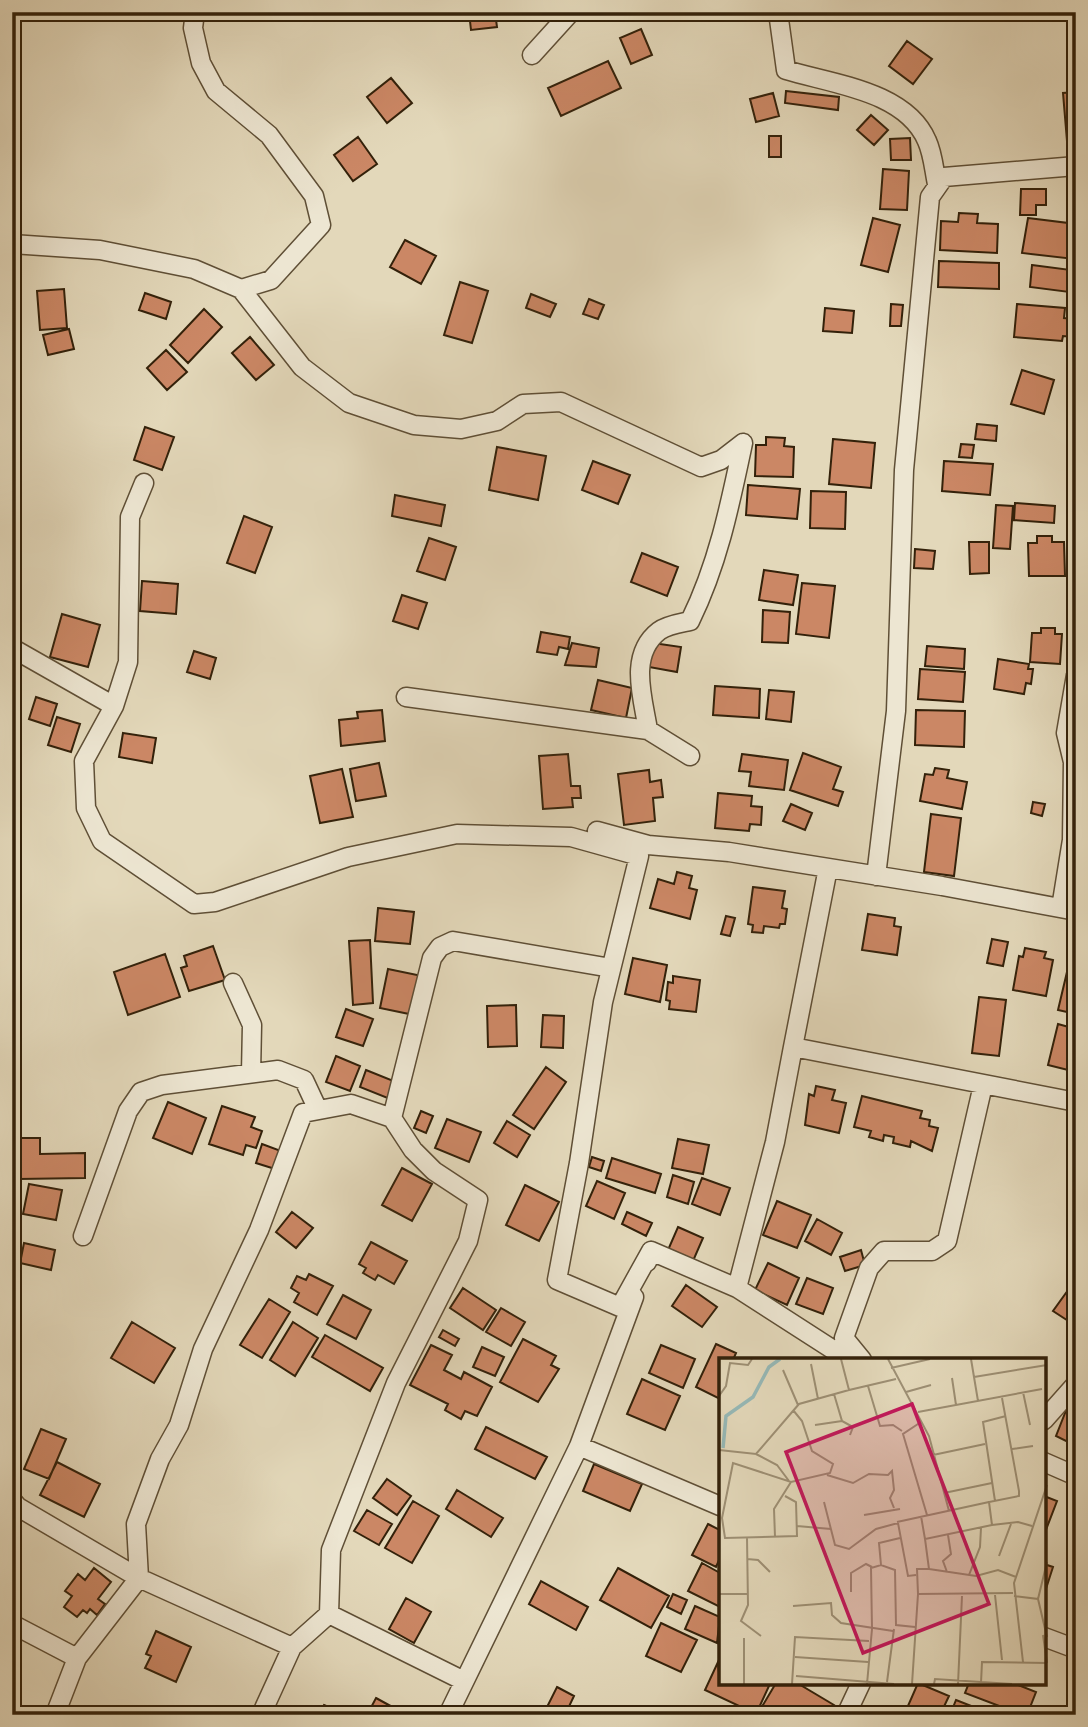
<svg xmlns="http://www.w3.org/2000/svg" width="1088" height="1727" viewBox="0 0 1088 1727" font-family="Vollkorn,serif">
  <rect width="100%" height="100%" fill="#e3d8ba"/>
  <filter id="stains"><feTurbulence type="fractalNoise" baseFrequency=".00286" numOctaves="4"/><feColorMatrix values="0 0 0 0 .2 0 0 0 0 .09 0 0 0 0 .02 0 0 0 .5 -.17"/></filter>
  <radialGradient id="worn" r=".72"><stop offset=".6" stop-color="#630" stop-opacity="0"/><stop offset="1" stop-color="#630" stop-opacity=".3"/></radialGradient>
  <path fill="#cb8765" stroke="#33210a" stroke-width="2" d="M469 12H495L497 27 471 30Z
    M641 29 652 55 631 64 620 38Z
    M907 41 932 59 913 84 889 66Z
    M608 61 621 88 561 116 548 88Z
    M391 78 412 103 387 123 367 97Z
    M786 91 839 97 838 110 785 103Z
    M1076 92V140L1067 141 1063 93Z
    M773 93 779 116 756 122 750 99Z
    M871 115 888 130 874 145 857 130Z
    M769 136H781V157H769Z
    M358 137 377 164 353 181 334 155Z
    M910 138 911 160H891L890 139Z
    M883 169 909 171 907 210 880 209Z
    M1021 189H1046V205H1036V215H1020Z
    M959 213 978 214 977 223 998 224 997 253 940 250 941 221 958 222Z
    M873 218 900 225 888 272 861 265Z
    M1028 218 1076 224 1074 259 1022 253Z
    M405 240 436 256 421 284 390 267Z
    M939 261 999 263V289L938 287Z
    M1032 265 1071 270 1069 292 1030 287Z
    M460 282 488 291 472 343 444 335Z
    M64 289 67 328 40 330 37 291Z
    M145 293 171 302 166 319 139 310Z
    M531 294 556 304 550 317 526 308Z
    M589 299 604 305 598 319 583 314Z
    M891 304 903 305 901 326H890Z
    M1017 304 1065 308 1064 318 1076 319 1074 337 1063 336 1062 341 1014 337Z
    M825 308 854 311 852 333 823 331Z
    M204 309 222 327 188 363 170 345Z
    M69 329 74 349 48 355 43 335Z
    M250 337 274 365 256 380 232 353Z
    M166 350 187 372 167 390 147 368Z
    M1022 370 1054 380 1044 414 1011 404Z
    M977 424 997 426 996 441 975 439Z
    M145 427 174 437 162 470 134 460Z
    M766 437 785 438 784 446 794 447 793 477 755 476 756 445H766Z
    M833 439 875 443 871 488 829 484Z
    M961 444 974 445 972 458 959 457Z
    M497 447 546 456 538 500 489 490Z
    M593 461 630 475 618 504 582 490Z
    M944 461 993 464 990 495 942 491Z
    M748 485 800 489 797 519 746 515Z
    M811 491 846 492 845 529 810 528Z
    M395 495 445 505 441 526 392 516Z
    M1015 503 1055 506 1054 523 1014 520Z
    M996 505 1013 506 1010 549 993 548Z
    M244 516 272 527 255 573 227 563Z
    M1037 536H1052V542H1064L1065 576H1029L1028 543H1037Z
    M429 538 456 547 445 580 417 571Z
    M969 542H989V573L970 574Z
    M915 549 935 551 933 569 914 568Z
    M642 553 678 567 667 596 631 582Z
    M764 570 798 575 793 605 759 600Z
    M142 581 178 584 176 614 140 611Z
    M802 583 835 586 829 638 796 634Z
    M402 595 427 603 418 629 393 621Z
    M763 610 790 612 788 643 762 642Z
    M62 614 100 625 88 667 50 657Z
    M1041 628H1055V634H1062L1060 664 1030 662 1032 633H1041Z
    M541 632 570 637 568 649 559 647 557 655 537 652Z
    M572 643 599 648 596 667 565 665Z
    M653 643 681 647 677 672 649 667Z
    M927 646 965 649 964 669 925 666Z
    M194 651 216 658 210 679 187 672Z
    M998 659 1029 664 1028 669H1033L1031 684 1026 683 1024 694 994 689Z
    M920 669 965 672 963 702 918 699Z
    M598 680 632 688 626 718 591 710Z
    M715 686 760 689 759 718 713 715Z
    M769 690 794 692 791 722 766 719Z
    M36 697 57 704 50 726 29 719Z
    M382 710 385 741 341 746 339 720 358 718 357 712Z
    M916 710 965 711 964 747 915 745Z
    M57 717 80 724 71 752 48 745Z
    M123 733 156 738 152 763 119 757Z
    M803 753 841 767 833 789 843 792 838 806 790 790Z
    M568 754 571 786H580L581 798H572L573 807 543 809 539 756Z
    M742 754 788 760 784 790 749 786 751 772 739 771Z
    M379 763 386 796 356 801 350 769Z
    M935 768 949 770 947 778 967 782 962 809 920 801 925 774 933 775Z
    M342 769 353 817 320 823 310 776Z
    M649 770 650 782 661 780 663 797 653 798 655 821 624 825 618 774Z
    M718 793 752 796 751 806 762 807 761 825 750 824 749 831 715 828Z
    M1033 802 1045 804 1042 816 1031 813Z
    M791 804 812 813 805 830 783 821Z
    M931 814 961 818 954 876 924 872Z
    M677 872 692 876 689 888 697 890 690 919 650 908 658 879 674 884Z
    M753 887 785 891 782 908 787 909 785 924H780L779 928 764 926 763 933 752 932 753 925 748 924Z
    M378 908 414 912 410 944 375 941Z
    M868 914 895 918 894 926 901 927 897 955 862 950Z
    M726 916 735 918 730 936 721 934Z
    M992 939 1008 942 1003 966 987 963Z
    M370 940 373 1003 353 1005 349 941Z
    M213 946 225 980 189 991 181 968 187 966 184 956Z
    M1025 948 1046 952 1044 958 1053 960 1046 996 1013 990 1019 956 1023 957Z
    M165 954 180 997 128 1015 114 972Z
    M1071 955 1076 956V1014L1058 1010Z
    M633 958 667 965 660 1002 625 994Z
    M388 969 422 976 414 1015 380 1008Z
    M673 976 700 980 696 1012 669 1009 670 1001 666 1000 668 982 673 983Z
    M979 997 1006 1000 999 1056 972 1053Z
    M516 1005 517 1046 488 1047 487 1006Z
    M346 1009 373 1019 363 1046 336 1037Z
    M543 1015 564 1016 563 1048 541 1047Z
    M1058 1024 1076 1029V1072L1048 1065Z
    M336 1056 360 1066 350 1091 326 1082Z
    M546 1067 566 1082 534 1129 513 1115Z
    M366 1070 396 1082 390 1099 360 1087Z
    M816 1086 835 1090 832 1100 846 1103 839 1133 805 1125 809 1094 814 1096Z
    M862 1096 922 1111 920 1118 930 1120 929 1126 938 1128 932 1151 911 1141 910 1147 893 1143 894 1137 884 1135 883 1141 869 1137 871 1131 854 1127Z
    M168 1102 206 1118 192 1154 153 1138Z
    M222 1106 255 1117 251 1127 262 1131 256 1148 246 1145 243 1155 209 1144Z
    M421 1111 433 1116 426 1133 414 1128Z
    M447 1119 481 1132 469 1162 435 1148Z
    M507 1121 530 1135 517 1157 494 1143Z
    M18 1138H40V1154L85 1153V1178L19 1179Z
    M678 1139 709 1145 703 1174 672 1168Z
    M262 1144 281 1151 275 1169 256 1163Z
    M592 1157 604 1161 601 1171 589 1167Z
    M612 1158 661 1174 655 1193 606 1178Z
    M402 1168 432 1184 412 1221 382 1205Z
    M673 1175 694 1182 688 1204 667 1197Z
    M702 1178 730 1188 720 1215 692 1204Z
    M12 1181 21 1182 18 1207H12Z
    M597 1181 625 1193 614 1219 586 1206Z
    M29 1184 62 1190 56 1220 23 1214Z
    M525 1185 559 1202 539 1241 506 1225Z
    M777 1201 811 1215 797 1248 763 1235Z
    M292 1212 313 1228 296 1248 276 1232Z
    M627 1212 652 1223 646 1236 622 1224Z
    M817 1219 842 1233 831 1255 805 1241Z
    M678 1227 703 1238 693 1261 668 1250Z
    M371 1242 407 1261 394 1284 378 1275 375 1280 363 1273 366 1268 359 1264Z
    M24 1243 55 1250 51 1270 20 1263Z
    M861 1250 865 1265 845 1271 840 1257Z
    M768 1263 799 1278 787 1305 755 1290Z
    M309 1274 333 1286 317 1315 294 1302 299 1293 291 1288 297 1276 306 1280Z
    M807 1278 833 1288 823 1314 796 1304Z
    M1076 1279V1326L1053 1311Z
    M686 1285 717 1307 702 1327 672 1306Z
    M463 1288 496 1310 483 1330 450 1308Z
    M343 1295 371 1310 356 1339 327 1324Z
    M269 1299 290 1312 262 1358 240 1345Z
    M501 1308 525 1322 511 1346 486 1332Z
    M132 1322 175 1348 154 1383 111 1358Z
    M293 1322 318 1338 295 1376 270 1360Z
    M443 1330 459 1339 455 1346 439 1337Z
    M325 1335 383 1368 370 1391 312 1357Z
    M523 1339 556 1356 551 1365 559 1369 538 1402 500 1382Z
    M716 1344 736 1353 733 1360H720V1399L696 1387Z
    M431 1345 452 1355 444 1370 461 1379 464 1372 492 1387 477 1416 465 1411 461 1419 445 1410 448 1404 410 1385Z
    M661 1345 695 1359 683 1388 649 1373Z
    M482 1347 504 1357 495 1376 473 1367Z
    M642 1379 680 1396 665 1430 627 1414Z
    M1067 1408 1076 1412V1446L1056 1436Z
    M486 1427 547 1457 535 1479 475 1449Z
    M41 1429 66 1439 49 1479 24 1469Z
    M57 1462 100 1484 84 1517 40 1495Z
    M594 1464 642 1484 630 1511 583 1491Z
    M387 1479 411 1496 397 1515 373 1498Z
    M457 1490 503 1518 491 1537 446 1509Z
    M1044 1496 1057 1501 1044 1535Z
    M413 1501 439 1516 412 1563 385 1548Z
    M367 1510 392 1524 379 1545 354 1531Z
    M708 1524 720 1530V1558L716 1567 692 1555Z
    M702 1563 720 1573V1607L688 1591Z
    M1044 1564 1053 1567 1044 1595Z
    M94 1568 111 1582 98 1599 105 1604 97 1615 90 1609 87 1613 83 1610 77 1617 64 1607 72 1596 65 1591 78 1574 85 1580Z
    M618 1568 669 1596 651 1628 600 1600Z
    M541 1581 588 1607 576 1630 529 1604Z
    M673 1594 687 1600 681 1614 667 1607Z
    M406 1598 431 1612 414 1643 389 1629Z
    M695 1606 720 1617 717 1643 685 1629Z
    M661 1623 697 1640 681 1672 646 1656Z
    M156 1631 191 1647 176 1682 145 1668 151 1656 146 1654Z
    M718 1662 720 1683H763L769 1686 756 1714 705 1690Z
    M12 1675 20 1678 12 1697Z
    M776 1683H797L834 1705 828 1715H767L760 1710Z
    M918 1683 949 1696 940 1715H904Z
    M969 1683H1013L1036 1692 1027 1715H1023L965 1693Z
    M557 1687 574 1696 565 1715H543Z
    M376 1698 407 1715H367Z
    M956 1700 979 1709 976 1715H950Z
    M324 1705 346 1715H319Z"/>
  <g fill="none" stroke-linecap="round" stroke-linejoin="round">
    <defs>
      <path id="minor" d="M778 12 786 70C832 84 906 91 927 141 933 154 934 170 937 184
        M532 55 571 12
        M12 244 100 250 194 269 241 289 271 280 321 225 314 196 269 135 216 91 201 63 193 28 195 12
        M241 289 302 367 349 403 414 425 461 429 497 421 523 404 561 402 701 467 721 460 743 443
        M144 483 130 517 128 662 114 706 84 761 86 808 102 841 194 904 215 902 348 857 457 834 571 837 639 856 603 1002 579 1163 557 1280 620 1307 651 1251
        M12 648 114 706
        M406 697 648 730 690 756
        M648 730C643 698 628 655 659 631 667 625 681 623 690 621 718 564 730 505 743 443
        M597 831 648 845 729 852 942 886 1076 911
        M876 876 896 711 904 470 930 197 944 177 1076 166
        M1061 908 1072 840 1073 762 1066 733 1076 675
        M233 983 252 1025 251 1073
        M793 1047 828 868
        M392 1118 432 958 440 947 453 941 611 968
        M83 1236 128 1111 141 1092 162 1085 278 1070 304 1080 318 1110
        M647 1262 651 1251 737 1288 775 1142 793 1047 1076 1102
        M737 1288 849 1360
        M634 1297 579 1446 720 1506
        M862 1360 844 1338 869 1268 884 1251H932L947 1241 983 1085
        M1044 1420 1076 1384
        M1044 1462 1076 1476
        M12 1500 18 1507 139 1578 292 1647
        M12 1624 77 1658
        M1044 1637 1076 1649
        M55 1715 77 1658 139 1578 136 1524 160 1459 179 1425 203 1349 259 1230 303 1113 351 1104 392 1118 413 1150 434 1171 478 1200 468 1241 396 1383 331 1550 329 1614 464 1681
        M261 1715 292 1647 329 1614
        M448 1715 579 1446
        M846 1715 861 1683"/>
    </defs>
    <use href="#minor" stroke="#5f4f36" stroke-width="21"/>
    <use href="#minor" stroke="#ede6d2" stroke-width="18"/>
  </g>
  <g transform="translate(719 1358)">
    <rect width="327" height="327" fill="#e3d8ba"/>
    <path fill="none" stroke="#96b8b6" stroke-width="3.5" d="M4 90 7 58 34 39 50 9 61 1"/>
    <path fill="none" stroke="#9d8f74" stroke-width="2" d="M122 1 130 32 177 21M169 1 210 78 230 153M252 1 259 43M92 6 99 41M172 10 211 1M64 12 79 47M255 19 328 7M233 20 237 47M149 28 161 68 174 67 183 73M187 34 212 27M304 34 311 67M115 36 123 63 134 69 131 77M0 38 7 28 11 5 29 7 33 1M199 54 323 31M202 64 184 76 208 157M96 67 123 63M293 91 314 88M0 92 37 96 80 46 130 32M37 96 58 107 70 123M214 97 266 86M108 117 134 125 150 116 169 117 173 113 175 132 171 140 175 150M225 135 273 125M66 138 77 144 78 178 6 180 3 160 14 105 72 124 111 115 114 106 93 93 83 63 74 52M276 143 264 64 287 58M105 144 116 187 130 191 157 171 179 165 189 218 197 217M145 157 181 151M202 158 206 181M178 164 270 144M273 167 270 144 300 138V133L283 40M78 168 112 171M56 179 55 151 72 124M28 180 29 247 22 263 42 278M280 198 292 166M28 201 39 202 51 214M162 207 160 185 181 180M210 211 257 218 279 212 297 219M228 214 224 203 232 196 229 177M250 217 261 189 262 170M132 234V215L147 206 153 209M294 235 199 236 198 211H210L206 181 273 167 299 164 313 168M0 236H29M276 237 283 302M295 238 319 241 328 279M319 241 328 204M74 248 112 245 113 257 122 265 174 273M324 277 328 305M25 280V326M76 299 149 304M304 304 295 225 328 127M77 318 175 326M168 324 175 271M262 325 263 304 328 305M73 326 76 279 150 283M148 326 153 271 152 210 162 207 176 212 177 267 196 269M193 326 199 236M215 326 216 321 293 326M239 326 243 238"/>
    <path fill="#c2185b" fill-opacity="0.15" stroke="#c2185b" stroke-width="3.5" d="M193 46 270 246 144 295 67 94Z"/>
    <rect width="327" height="327" fill="none" stroke="#33210a" stroke-width="3.5"/>
  </g>
  <rect width="1088" height="1727" fill="none" stroke="#e3d8ba" stroke-width="42"/>
  <rect x="14" y="14" width="1060" height="1699" fill="none" stroke="#33210a" stroke-width="3.5"/>
  <rect x="21" y="21" width="1046" height="1685" fill="none" stroke="#33210a" stroke-width="2"/>
  <rect width="100%" height="100%" filter="url(#stains)"/>
  <rect width="100%" height="100%" fill="url(#worn)"/>
</svg>
